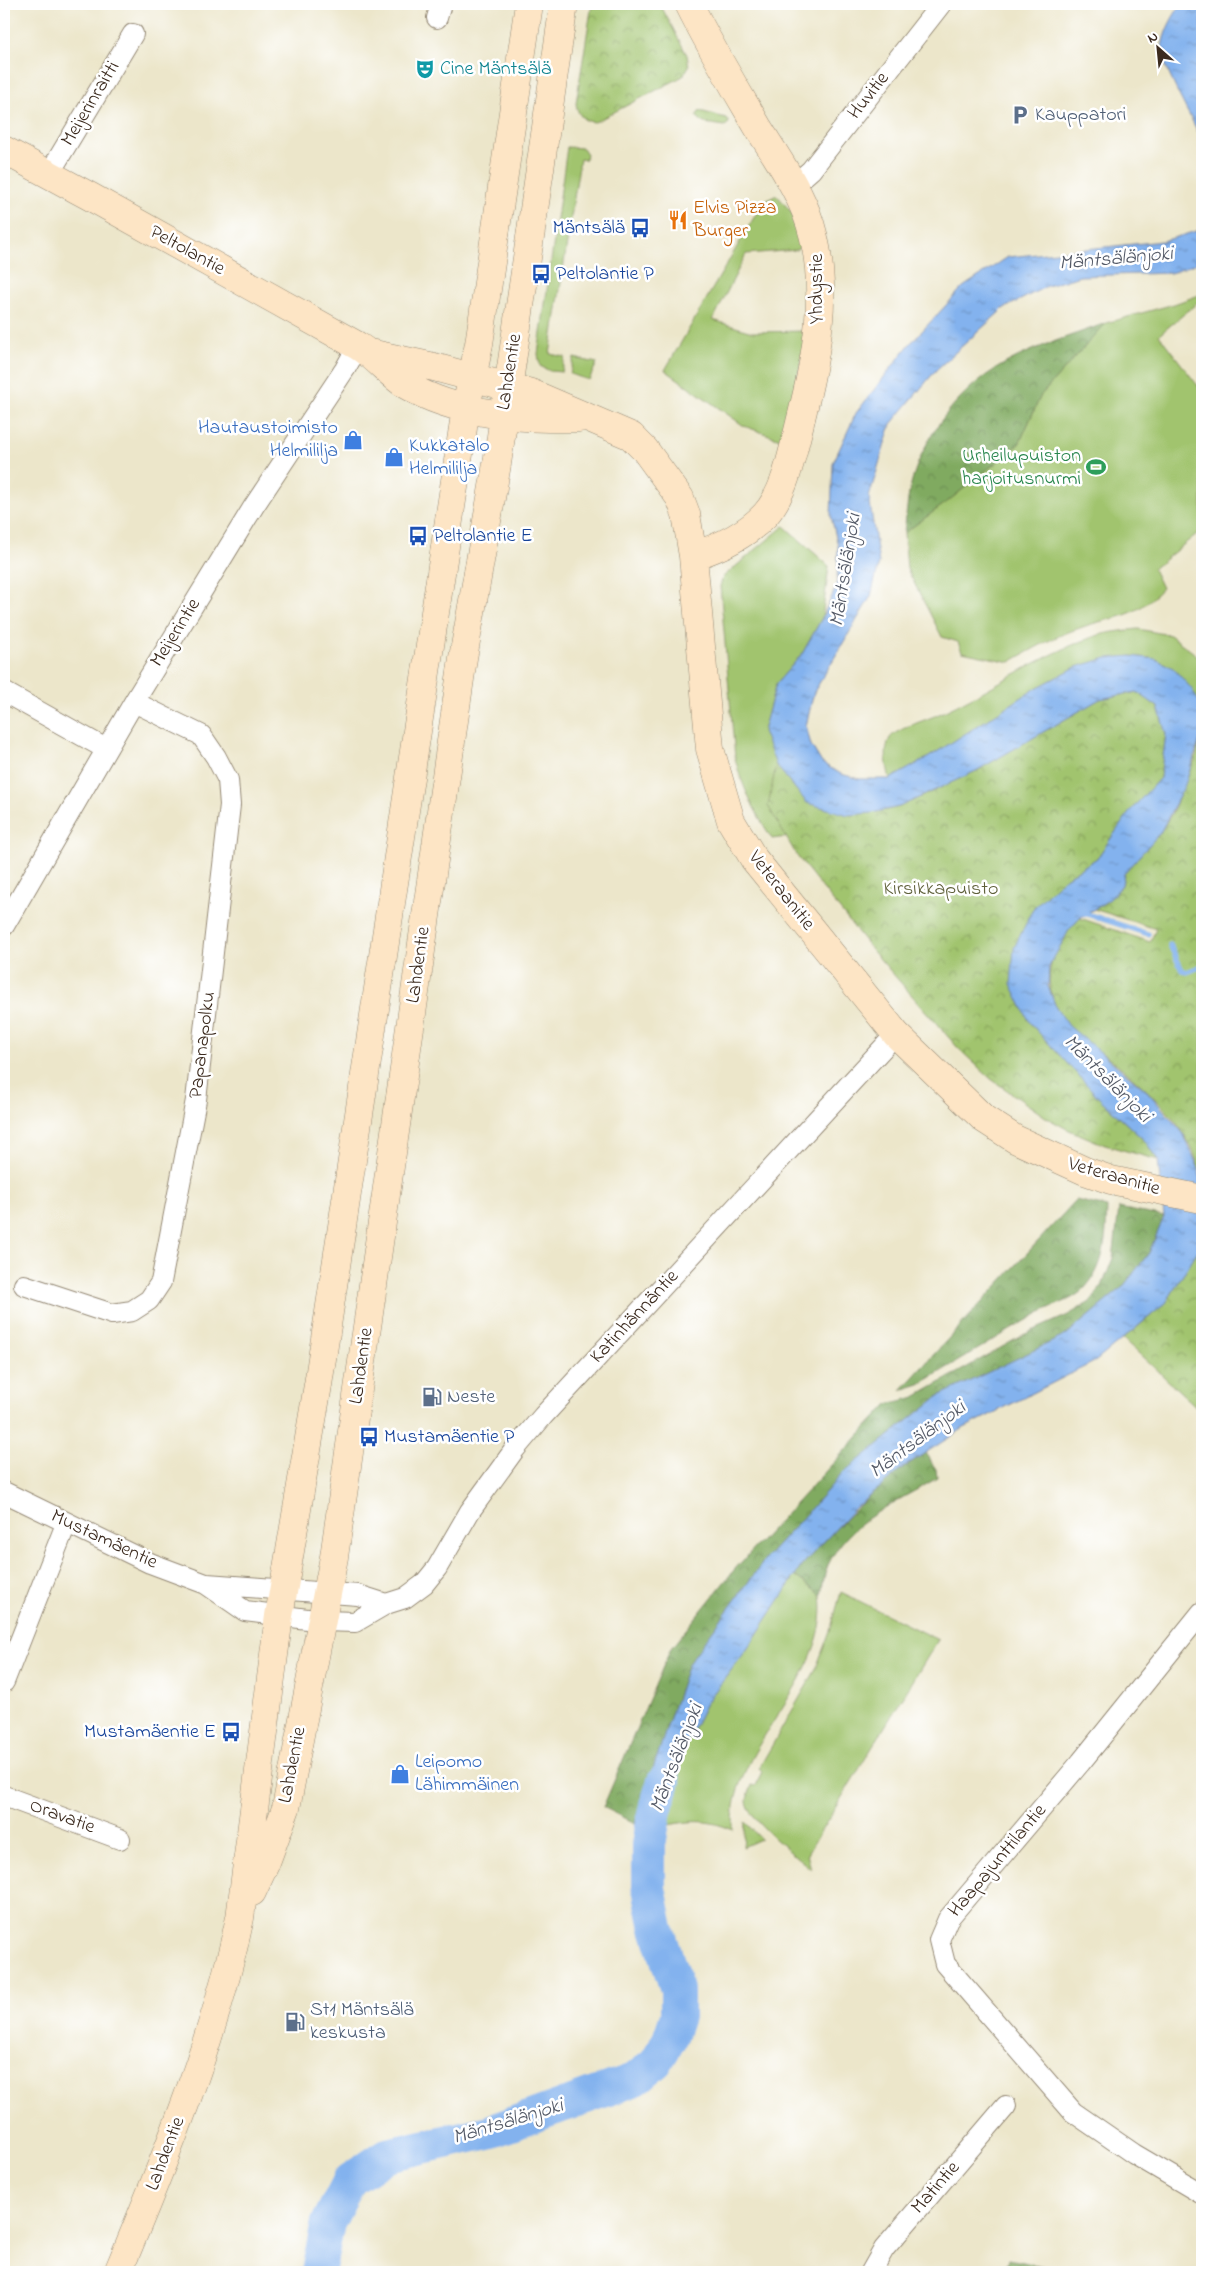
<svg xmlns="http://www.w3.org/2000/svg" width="1206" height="2276" viewBox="0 0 1206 2276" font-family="'Indie Flower',sans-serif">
  <defs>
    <pattern id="forest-crowns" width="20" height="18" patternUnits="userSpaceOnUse" patternTransform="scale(1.25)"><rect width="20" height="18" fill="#80aa61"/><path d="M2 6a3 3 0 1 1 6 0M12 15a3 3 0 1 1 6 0" fill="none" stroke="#6a8b4f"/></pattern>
    <pattern id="park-crowns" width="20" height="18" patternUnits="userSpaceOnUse" patternTransform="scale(1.25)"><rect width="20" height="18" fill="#a1c46e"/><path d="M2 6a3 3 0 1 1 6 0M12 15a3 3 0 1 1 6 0" fill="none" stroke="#849f5a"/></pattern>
    <pattern id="water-ripples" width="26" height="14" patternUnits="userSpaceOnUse" patternTransform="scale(1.25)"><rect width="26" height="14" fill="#83b2ee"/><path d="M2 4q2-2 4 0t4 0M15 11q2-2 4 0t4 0" fill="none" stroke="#6c91c0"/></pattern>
  </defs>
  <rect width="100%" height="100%" fill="#fff"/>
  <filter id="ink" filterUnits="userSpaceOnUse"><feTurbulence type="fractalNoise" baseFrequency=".02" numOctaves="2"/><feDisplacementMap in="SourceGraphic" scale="10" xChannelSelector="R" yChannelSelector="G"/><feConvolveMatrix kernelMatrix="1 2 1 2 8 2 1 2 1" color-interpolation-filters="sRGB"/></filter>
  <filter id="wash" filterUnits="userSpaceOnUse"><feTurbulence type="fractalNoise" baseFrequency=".0096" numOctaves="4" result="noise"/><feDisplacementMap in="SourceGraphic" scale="20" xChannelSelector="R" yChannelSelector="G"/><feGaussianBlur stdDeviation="1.12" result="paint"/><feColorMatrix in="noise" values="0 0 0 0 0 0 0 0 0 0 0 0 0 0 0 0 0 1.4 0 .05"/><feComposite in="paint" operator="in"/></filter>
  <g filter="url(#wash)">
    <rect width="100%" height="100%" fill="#ece6ca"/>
    <path fill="#a1c46e" stroke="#6e7746" d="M700 111 726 118 729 123 725 126 704 123 696 116Z
      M567 147 583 148 587 154 585 160 580 159 550 354 565 357 562 372 550 371 540 366 538 354Z
      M777 195 792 213 801 245 797 250 746 254 713 320 752 332 808 331 783 440 744 426 665 370 763 202Z
      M1202 294V299L1159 335 1202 391V530L1153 569 1162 588C1133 621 1118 614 1080 628 1055 636 1033 649 1010 662L962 652 958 642 942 637 907 569 904 533 947 502 1019 444 1041 395 1106 323 1174 304Z
      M574 358 597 363 589 380 570 374Z
      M784 526 829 566 822 618 802 654 776 684 763 731 872 813 880 811 810 834 772 839C756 813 742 788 735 758L720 586 723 577Z
      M1202 586V614C1197 603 1194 595 1202 586Z
      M1138 629 1170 635 1202 659V726L1201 705 1173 668 1156 659 1131 656 1076 667 1038 687 929 757 890 779C887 767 883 750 890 738 896 729 926 720 937 715 989 691 1036 658 1090 638 1105 632 1122 631 1138 629Z
      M795 1576 821 1595C831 1666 754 1729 736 1796 733 1807 733 1819 733 1830 705 1818 691 1821 662 1826L666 1794 681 1753 706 1703 748 1648Z
      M841 1592 938 1640 807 1854 811 1869C796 1856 747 1820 747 1800 747 1796 751 1790 752 1785L756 1786 762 1771 759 1768 815 1671 831 1628Z
      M745 1822 761 1839 743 1847Z"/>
    <path fill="url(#forest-crowns)" stroke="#5e6a40" d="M1106 323 1041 395 1019 444 947 502 904 533C906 518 907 502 910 488 921 441 954 395 994 370 1028 348 1069 337 1106 323Z
      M1076 1200 1107 1207C1106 1233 1106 1262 1089 1283 1077 1300 1058 1303 1041 1312 1000 1336 960 1360 920 1384L901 1390Z
      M1119 1208 1164 1217 1149 1253 1122 1288 1066 1335 939 1396 844 1472 767 1557 688 1664 635 1823 603 1807 671 1648 734 1570 888 1404 915 1397 1023 1335 1068 1315 1090 1302 1102 1286 1113 1258Z
      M925 1453 936 1469 937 1478C897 1503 849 1519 828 1565 824 1574 823 1585 821 1595L795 1576 802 1565C840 1524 878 1483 925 1453Z
      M1009 2259 1047 2267 1046 2272H1003Z"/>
    <path fill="url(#park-crowns)" stroke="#6e7746" d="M592 4H660L687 55 689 66 683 76 674 81 595 122C583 122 577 114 576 103Z
      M1137 692 1158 707 1166 734 1160 778 1131 810 1097 858 1064 879 1030 1023 1101 1100 1145 1141 1158 1160 1105 1145 1067 1129 1047 1118 991 1079 958 1048 872 950 797 856 768 806 776 765 807 803 872 813 899 807 976 771 1100 699Z
      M1202 733V1169H1199C1189 1128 1155 1097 1124 1070 1107 1055 1084 1043 1068 1025 1037 987 1047 951 1080 918L1150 942 1156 929 1094 909 1110 899 1122 885 1124 873 1160 833 1172 813 1196 757Z
      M1202 1239V1412L1123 1339 1166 1303 1201 1245Z"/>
    <path fill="url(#water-ripples)" stroke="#5f6e86" d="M1182 4H1202V140C1194 123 1161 65 1162 50 1162 36 1173 14 1182 4Z
      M1202 228V261L1171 273 1080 276 1047 286 1003 309 937 369 891 424 869 497 879 563 871 596 814 692 806 726 811 745 822 763 841 774 859 779H890L929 757 1038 687 1076 667 1107 658 1131 656 1156 659 1173 668 1191 688 1201 705 1202 733 1185 785 1160 833 1124 873 1122 885 1110 899 1080 918 1069 930 1049 967 1048 986 1056 1007 1069 1026 1147 1091 1183 1133 1199 1169 1202 1201 1201 1245 1166 1303 1096 1361 964 1428 908 1464 856 1507 802 1565 748 1648 706 1703 681 1753 666 1794 662 1826 635 1823 688 1664 767 1557 844 1472 939 1396 1066 1335 1122 1288 1149 1253 1164 1217 1158 1160 1145 1141 1101 1100 1030 1023 1011 984 1014 948 1034 907 1064 879 1097 858 1131 810 1160 778 1166 734 1158 707 1137 692 1100 699 976 771 899 807 872 813 848 815 807 803 776 765 763 731 776 684 802 654 822 618 837 585 838 546 831 516 833 463 856 413 909 345 963 287 1008 257 1163 241 1200 230Z"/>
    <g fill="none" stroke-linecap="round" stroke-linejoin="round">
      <path stroke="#83b2ee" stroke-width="5.5" d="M1081 912 1148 934
        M1170 945 1182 970 1187 972 1202 966"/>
      <path stroke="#83b2ee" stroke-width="34" d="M318 2272 328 2223 350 2180 387 2155 489 2132 636 2079 656 2062 669 2040 677 2016V1990L657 1928 649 1888V1845L655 1810 664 1781"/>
    </g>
  </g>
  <g filter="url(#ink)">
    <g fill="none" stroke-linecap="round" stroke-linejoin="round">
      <defs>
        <path id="street" d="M437 18 441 4
          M49 174 133 34
          M792 183 803 177 811 170 941 4
          M4 692 106 749
          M4 926 134 702 254 506 345 369 358 346
          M24 1285 112 1314 132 1311 149 1300 161 1282 196 1100 230 805 228 780 216 757 201 735 134 702
          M4 1492 150 1563 206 1584 245 1611 323 1621 355 1622 386 1604 405 1598 424 1584 437 1568 470 1511 515 1449 543 1416 896 1034
          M207 1584 358 1595 386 1604
          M1202 1612 1081 1762 948 1919 939 1940 945 1964 1073 2112 1134 2154 1202 2194
          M4 1682 66 1524
          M4 1796 120 1839
          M871 2272 884 2249 1006 2106"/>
        <path id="secondary" d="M689 4C710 47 735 88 759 129 776 156 794 182 806 212 834 284 815 362 797 435 790 462 784 494 765 515 746 535 718 548 693 556
          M4 150 91 197 358 346C376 357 389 374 406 385 456 415 522 419 579 418
          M369 353 434 367 531 393 631 436 645 450 680 498 686 514 693 556 710 749 731 821 754 859 896 1034 984 1119 1015 1139 1085 1171 1111 1180 1202 1199
          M252 1892 266 1862 286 1808 334 1557 463 658 497 464 564 4
          M118 2272C166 2157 214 2041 240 1918L279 1616 318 1385 466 408 479 344 529 4"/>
      </defs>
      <use href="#street" stroke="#948874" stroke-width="22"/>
      <use href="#secondary" stroke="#948874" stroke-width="29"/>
      <use href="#street" stroke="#fff" stroke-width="20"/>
      <use href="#secondary" stroke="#fde5c5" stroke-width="28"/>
    </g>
  </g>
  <defs>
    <symbol id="theatre-bare" viewBox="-9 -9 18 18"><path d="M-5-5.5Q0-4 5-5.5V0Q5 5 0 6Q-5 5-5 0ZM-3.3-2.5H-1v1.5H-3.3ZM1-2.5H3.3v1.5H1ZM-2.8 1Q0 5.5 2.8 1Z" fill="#0f9aa8" stroke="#fff" stroke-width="2.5" paint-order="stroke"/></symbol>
    <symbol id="parking-bare" viewBox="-9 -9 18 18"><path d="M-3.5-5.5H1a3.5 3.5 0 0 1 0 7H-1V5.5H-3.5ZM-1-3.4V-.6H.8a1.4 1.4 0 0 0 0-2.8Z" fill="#5c6f8a" stroke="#fff" stroke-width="2.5" paint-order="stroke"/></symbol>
    <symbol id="restaurant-bare" viewBox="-9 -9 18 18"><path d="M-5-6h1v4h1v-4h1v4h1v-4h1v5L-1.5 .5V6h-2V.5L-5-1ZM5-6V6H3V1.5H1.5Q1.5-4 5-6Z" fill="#e8710a" stroke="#fff" stroke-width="2.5" paint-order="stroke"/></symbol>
    <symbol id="bus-bare" viewBox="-9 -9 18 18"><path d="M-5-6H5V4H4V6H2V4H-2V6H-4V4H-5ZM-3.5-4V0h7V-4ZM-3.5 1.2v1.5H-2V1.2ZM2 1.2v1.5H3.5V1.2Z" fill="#1a4fb4" stroke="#fff" stroke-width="2.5" paint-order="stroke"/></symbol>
    <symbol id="shop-bare" viewBox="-9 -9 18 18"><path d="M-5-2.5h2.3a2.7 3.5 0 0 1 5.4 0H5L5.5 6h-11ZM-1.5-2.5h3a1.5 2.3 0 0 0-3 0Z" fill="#3f7fe0" stroke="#fff" stroke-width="2.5" paint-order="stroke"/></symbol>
    <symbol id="stadium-bare" viewBox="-9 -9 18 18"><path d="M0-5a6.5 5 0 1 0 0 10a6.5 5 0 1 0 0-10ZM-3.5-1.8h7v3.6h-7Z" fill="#2e9e5b" stroke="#fff" stroke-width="2.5" paint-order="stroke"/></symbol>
    <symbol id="fuel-bare" viewBox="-9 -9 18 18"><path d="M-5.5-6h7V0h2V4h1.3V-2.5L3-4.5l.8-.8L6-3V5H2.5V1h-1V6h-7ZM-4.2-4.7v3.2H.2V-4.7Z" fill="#5c6f8a" stroke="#fff" stroke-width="2.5" paint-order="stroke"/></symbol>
  </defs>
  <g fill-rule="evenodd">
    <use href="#theatre-bare" x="411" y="55" width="28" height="28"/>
    <use href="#parking-bare" x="1006" y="101" width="28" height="28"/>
    <use href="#restaurant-bare" x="664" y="206" width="28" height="28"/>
    <use href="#bus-bare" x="626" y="214" width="28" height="28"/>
    <use href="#bus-bare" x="527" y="260" width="28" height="28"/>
    <use href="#shop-bare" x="339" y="426" width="28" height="28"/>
    <use href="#shop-bare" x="380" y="443" width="28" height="28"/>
    <use href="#stadium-bare" x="1082" y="453" width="28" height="28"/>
    <use href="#bus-bare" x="404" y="522" width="28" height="28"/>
    <use href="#fuel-bare" x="418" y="1383" width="28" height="28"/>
    <use href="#bus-bare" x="355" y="1423" width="28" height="28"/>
    <use href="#bus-bare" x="217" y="1718" width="28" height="28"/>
    <use href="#shop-bare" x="386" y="1760" width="28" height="28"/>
    <use href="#fuel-bare" x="281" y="2008" width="28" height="28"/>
  </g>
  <g text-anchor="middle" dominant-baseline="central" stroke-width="5" stroke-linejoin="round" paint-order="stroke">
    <g font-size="20" fill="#0d838f" stroke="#fff" text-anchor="start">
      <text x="440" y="69">Cine Mäntsälä</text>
    </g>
    <g font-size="20" fill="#3b2a1e" stroke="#fff">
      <text transform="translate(869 96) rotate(-52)">Huvitie</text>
      <text transform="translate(91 104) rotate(-59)">Meijerinraitti</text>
      <text transform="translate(187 251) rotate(29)">Peltolantie</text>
      <text transform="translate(817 289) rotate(-90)">Yhdystie</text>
      <text transform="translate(510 372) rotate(-81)">Lahdentie</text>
      <text transform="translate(176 633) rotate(-58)">Meijerintie</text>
      <text transform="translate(781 891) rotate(52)">Veteraanitie</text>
      <text transform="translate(419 965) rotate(-82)">Lahdentie</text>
      <text transform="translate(203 1045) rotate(-83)">Papanapolku</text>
      <text transform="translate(1114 1177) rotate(16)">Veteraanitie</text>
      <text transform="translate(635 1317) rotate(-47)">Katinhännäntie</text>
      <text transform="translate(362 1366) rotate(-82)">Lahdentie</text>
      <text transform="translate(104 1540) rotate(25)">Mustamäentie</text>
      <text transform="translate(293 1765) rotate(-79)">Lahdentie</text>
      <text transform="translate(62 1817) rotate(20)">Oravatie</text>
      <text transform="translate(998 1861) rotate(-50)">Haapajunttilantie</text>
      <text transform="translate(166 2154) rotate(-69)">Lahdentie</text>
      <text transform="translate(936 2188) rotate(-49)">Matintie</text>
    </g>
    <g font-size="20" fill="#4e5e75" stroke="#fff" text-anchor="start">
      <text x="1035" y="115">Kauppatori</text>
      <text x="447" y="1397">Neste</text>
      <text x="310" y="2010">St1 Mäntsälä<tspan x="310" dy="23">keskusta</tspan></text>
    </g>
    <g font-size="20" fill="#c56008" stroke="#fff" text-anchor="start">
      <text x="693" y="208">Elvis Pizza<tspan x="693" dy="23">Burger</tspan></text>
    </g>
    <g font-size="20" fill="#164399" stroke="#fff" text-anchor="start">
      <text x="625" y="228" text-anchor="end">Mäntsälä</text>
      <text x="556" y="274">Peltolantie P</text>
      <text x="433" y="536">Peltolantie E</text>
      <text x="384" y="1437">Mustamäentie P</text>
      <text x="216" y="1732" text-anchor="end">Mustamäentie E</text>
    </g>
    <g font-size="20" fill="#366cbe" stroke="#fff" text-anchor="start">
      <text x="338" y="428" text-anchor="end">Hautaustoimisto<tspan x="338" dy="23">Helmililja</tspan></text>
      <text x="409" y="446">Kukkatalo<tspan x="409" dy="23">Helmililja</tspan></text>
      <text x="415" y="1762">Leipomo<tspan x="415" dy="23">Lähimmäinen</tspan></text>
    </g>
    <g font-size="20" fill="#27864d" stroke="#fff" text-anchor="end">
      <text x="1081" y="456">Urheilupuiston<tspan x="1081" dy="23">harjoitusnurmi</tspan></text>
    </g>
    <g font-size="20" fill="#5f603a" stroke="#fff">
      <text x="941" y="889">Kirsikkapuisto</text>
    </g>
    <g font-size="21" font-style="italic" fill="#545a67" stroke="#fff">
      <text transform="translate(1116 259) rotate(-5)">Mäntsälänjoki</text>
      <text transform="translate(846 570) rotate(-81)">Mäntsälänjoki</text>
      <text transform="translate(1107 1079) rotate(45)">Mäntsälänjoki</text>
      <text transform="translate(918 1440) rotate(-37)">Mäntsälänjoki</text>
      <text transform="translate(677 1758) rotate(-69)">Mäntsälänjoki</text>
      <text transform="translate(508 2122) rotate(-17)">Mäntsälänjoki</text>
    </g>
  </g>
  <rect width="1206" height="2276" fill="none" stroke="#fff" stroke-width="20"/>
  <g transform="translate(1158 48) rotate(333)" stroke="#ffffff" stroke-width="4" paint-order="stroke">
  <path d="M0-4L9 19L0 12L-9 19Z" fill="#3b2a1e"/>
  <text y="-8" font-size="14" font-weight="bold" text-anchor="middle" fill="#3b2a1e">N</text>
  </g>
</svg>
